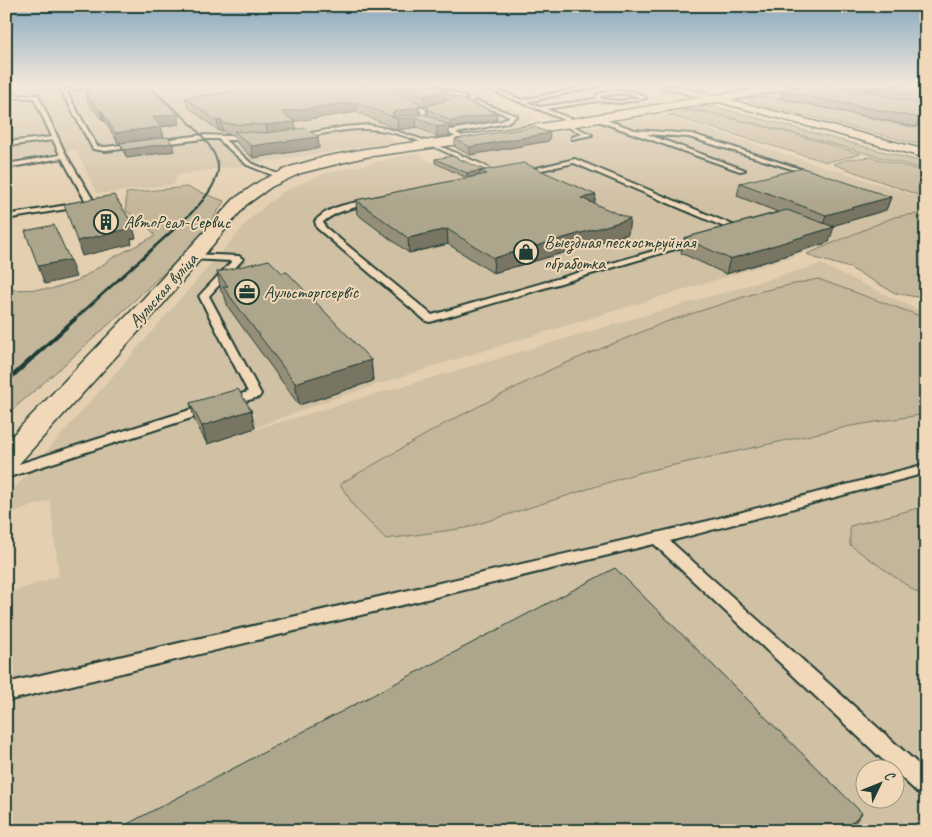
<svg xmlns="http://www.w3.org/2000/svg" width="932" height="837" viewBox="0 0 932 837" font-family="Caveat,sans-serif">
  <rect width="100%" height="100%" fill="#e4cfb0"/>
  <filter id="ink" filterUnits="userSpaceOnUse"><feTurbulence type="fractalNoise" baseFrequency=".02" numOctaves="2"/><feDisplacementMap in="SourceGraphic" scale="10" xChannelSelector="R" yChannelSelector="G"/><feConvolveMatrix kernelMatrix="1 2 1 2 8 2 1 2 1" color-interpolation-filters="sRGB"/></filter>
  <g filter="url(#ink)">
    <path fill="#d0c0a4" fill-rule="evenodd" d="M6 86H456L536 118 519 126 424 140 404 129 381 132 396 142 177 175 175 184 105 193H97L76 150 6 161Z
      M662 115 926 199V212L800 254 444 363 330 400 229 437 821 264 926 314V831H6V594L59 576 50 500 6 515V498L254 215 284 191 323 174 412 154H418L433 163 454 159 488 174 498 171 453 150ZM864 770H894V800H864Z"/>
    <path fill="#c4b69b" stroke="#727a68" d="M766 96 926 130V146L749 101V99Z
      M701 106 716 107 926 163V170L808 137 707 111 684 110Z
      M688 111 704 112 790 133 861 154 827 162 668 115Z
      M871 157 926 172V198L833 164 849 159Z
      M187 187 224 201C203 239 170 267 138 297 95 338 51 377 6 415V290L51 289 79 280 114 257 155 236 148 226 126 211V193Z
      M915 214 926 220V294L922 298 895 293 850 268 815 258 807 254 894 217Z
      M818 279 926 318V414L851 426 638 473 466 528 386 539 356 509 340 484 444 424 554 368 663 323 762 291Z
      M926 506V599L850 545V526Z"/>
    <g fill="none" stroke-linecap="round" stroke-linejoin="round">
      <defs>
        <path id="service" d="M87 86H105L66 91 97 146 105 147 203 135 252 137 254 140H225L251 163 285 177 280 178 247 165 218 139H203L105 151 93 149 61 90Z
          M431 86H438L467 98 444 105V103L460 98Z
          M480 86H487L522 100 589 86H599L527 102 540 107 596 99 597 94C613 91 633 87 646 98L620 103 598 101 546 109 577 121 575 124ZM623 93 640 97 620 101 601 99V96Z
          M896 86H905L868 96 867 98 860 96Z
          M38 95 65 153 95 203 91 205 6 219V215L86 202 62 158 6 168V164L60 155 53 140 6 146V142L52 137 34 98H6V96Z
          M402 101 426 109V117L451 130 502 121 510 116 474 103 476 101 517 116 506 123 456 133 468 139 466 142 421 119V111L402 103Z
          M597 117 635 130 692 134 816 174 811 175 689 137 646 134 745 170 740 171 595 120Z
          M563 123H567L592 135 572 139V137L583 134 563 125Z
          M369 125C403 131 436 144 467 158 479 163 492 168 501 176L496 177C463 159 403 129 366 129 343 128 320 135 297 138L294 136 344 127Z
          M575 159 740 228 741 230 729 233V229L574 163 523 174 520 172Z
          M373 199H376V203C357 207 339 209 323 222L325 227 432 315 695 239 702 241 430 322 426 321 317 228 315 221C330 205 353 203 373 199Z
          M192 254 239 256 243 259 209 296 261 394 259 397 228 406 222 402 224 399 248 392 199 296 232 261 189 259V255Z
          M209 404 213 405 215 408 213 411 6 478V468Z
          M926 464V473L670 541 926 771V796L918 793 654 544 6 701V683L708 521Z"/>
        <path id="minor" d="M660 86H676L718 97 720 99 715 102Z"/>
        <path id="tertiary" d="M771 86H793L788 89 731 100 926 150V158L719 102 504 138 365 157 301 173 271 187 246 205 158 310 16 467 6 470V442L142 300 234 199 260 181 290 167 324 157 365 149 504 130Z"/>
      </defs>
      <use href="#service" stroke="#1f3d34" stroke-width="4"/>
      <use href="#minor" stroke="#1f3d34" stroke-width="4"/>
      <use href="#tertiary" stroke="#1f3d34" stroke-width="3"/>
      <use href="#service" fill="#f1d8b8" fill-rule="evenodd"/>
      <use href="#minor" fill="#f1d8b8" fill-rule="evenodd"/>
      <use href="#tertiary" fill="#f1d8b8" fill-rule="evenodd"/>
      <path stroke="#1f3d34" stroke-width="2" d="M148 86C167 103 221 143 218 171 215 190 196 209 183 221"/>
      <path stroke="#1f3d34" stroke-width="2.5" d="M74 320 184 220"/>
      <path stroke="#1f3d34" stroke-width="4" d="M6 382 75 319"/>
    </g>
    <path fill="#958f79" stroke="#1f3d34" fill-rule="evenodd" d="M86 86H146L180 124 161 127 164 138 174 151 127 158 123 151 120 143H118L105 121H103L88 102 85 92H88Z
      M280 86H435L446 90V100L424 106 419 104V114L428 115V106L497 120 451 128 449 127V136L437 137 417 127 398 130 357 112 294 121 295 122 296 129 318 137 319 148 253 158 236 142 234 135 227 134 223 131H219L188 107 185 98Z
      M821 86H926V123L916 127 780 98 781 91ZM878 89 876 94 867 92Z
      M455 139 549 141 470 155 455 147Z
      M435 159 485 170 594 204 628 234 493 273 448 244 409 253 357 214 356 200 467 178 435 163Z
      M740 183 891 197 886 210 831 226 829 242 726 274 681 253 684 238 778 212 737 196Z
      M217 272 371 360 373 381 299 405 228 307 225 297 221 291Z
      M190 403 251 410 255 428 207 444 195 421Z"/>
    <path fill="#797463" stroke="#1f3d34" d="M866 86H894L878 88V89L864 92Z
      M446 90V100L424 106V96Z
      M356 102 357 112 283 123 281 112Z
      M419 102V117H416L417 127 398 130 397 119 392 117 393 112Z
      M100 111H102L105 121H103Z
      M497 113V120L451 128V121Z
      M178 114 180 124 156 127 153 117Z
      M926 116V123L916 127 919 118Z
      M6 120 10 139 6 140Z
      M221 120 223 131H219L217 121Z
      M295 122 297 132 268 136 266 125Z
      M449 125V136L437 137V127Z
      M161 127 164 138 118 143 115 133Z
      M550 133 549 141 470 155V147Z
      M318 137 319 148 253 158 251 146Z
      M172 143 174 151 127 158 124 150Z
      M485 170 480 171V175L467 178V173Z
      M596 195 594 208 581 198Z
      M891 197 886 210 822 229 826 215Z
      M630 219 628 234 493 273 494 258Z
      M132 223 136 238 131 239 132 244 82 256 77 241 125 225Z
      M834 227 829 242 726 274 730 259Z
      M447 229 448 244 409 253 408 238Z
      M70 260 76 277 45 284 38 266Z
      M371 360 373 381 299 405 295 383Z
      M251 410 255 428 207 444 202 426Z
      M862 813 849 831H842Z"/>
    <path fill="#ada68d" stroke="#1f3d34" d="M88 86H146L178 114 153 117 161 127 115 133 102 111H100L85 92H91Z
      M280 86H381L419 102V107L393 112 392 117 425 114 449 125 437 127 416 117 397 119 356 102 281 112 295 122 266 125 225 124 221 120 217 121 185 98Z
      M399 86H435L446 90 424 96Z
      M800 86H818L840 90 864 91 926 105V116L919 118 781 91Z
      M886 86H926V98L878 88Z
      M456 97 497 113 451 121 428 109V106Z
      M534 127 550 133 470 147 455 139Z
      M305 128 318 137 251 146 234 131 266 133Z
      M168 137 172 143 124 150 120 143Z
      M452 156 485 170 467 173 435 159Z
      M524 163 596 195 581 198 630 219 494 258 447 229 408 238 356 200 487 174 480 171Z
      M803 168 891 197 826 215 740 183Z
      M114 195 132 223 125 225 128 229 77 241 64 204Z
      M787 210 834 227 730 259 684 238Z
      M54 225 70 260 38 266 25 231Z
      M269 260 282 273 287 272 371 360 295 383 223 287 228 286 217 272Z
      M238 389 251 410 202 426 190 403Z
      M615 568 862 813 842 831H114Z"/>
  </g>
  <linearGradient id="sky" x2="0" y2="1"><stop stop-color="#87a8be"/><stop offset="0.42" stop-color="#f3e9db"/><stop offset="1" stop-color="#f3e9db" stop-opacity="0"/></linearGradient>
  <rect width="932" height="203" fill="url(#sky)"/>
  <defs>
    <symbol id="building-ring" viewBox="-11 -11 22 22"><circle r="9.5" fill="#f1d8b8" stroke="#1f3d34" stroke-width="1.5"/><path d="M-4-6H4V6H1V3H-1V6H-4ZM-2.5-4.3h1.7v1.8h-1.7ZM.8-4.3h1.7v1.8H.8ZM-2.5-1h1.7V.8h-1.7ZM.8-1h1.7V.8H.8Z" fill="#1f3d34"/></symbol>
    <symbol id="shop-ring" viewBox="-11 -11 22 22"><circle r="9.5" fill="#f1d8b8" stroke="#1f3d34" stroke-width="1.5"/><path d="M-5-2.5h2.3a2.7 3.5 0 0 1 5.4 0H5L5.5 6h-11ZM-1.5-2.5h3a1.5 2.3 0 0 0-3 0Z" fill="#1f3d34"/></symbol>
    <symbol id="office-ring" viewBox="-11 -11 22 22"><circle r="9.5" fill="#f1d8b8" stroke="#1f3d34" stroke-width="1.5"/><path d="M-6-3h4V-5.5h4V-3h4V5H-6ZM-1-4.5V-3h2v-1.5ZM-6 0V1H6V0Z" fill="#1f3d34"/></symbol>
  </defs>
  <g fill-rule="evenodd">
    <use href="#building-ring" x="92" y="208" width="28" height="28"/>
    <use href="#shop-ring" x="512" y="238" width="28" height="28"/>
    <use href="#office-ring" x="233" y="278" width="28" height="28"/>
  </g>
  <g text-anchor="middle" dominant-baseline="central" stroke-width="4" stroke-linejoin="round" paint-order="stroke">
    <g font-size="18" fill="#1f3d34" stroke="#f1d8b8" text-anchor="start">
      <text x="124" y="222">АвтоРеал-Сервис</text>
      <text x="544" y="242">Выездная пескоструйная<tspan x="544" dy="21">обработка</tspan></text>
      <text x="264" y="292">Аульсторгсервіс</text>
    </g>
    <g font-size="18" fill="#1f3d34" stroke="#f1d8b8">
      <text transform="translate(163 290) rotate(-48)">Аульская вуліца</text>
    </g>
  </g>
  <rect width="932" height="837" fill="none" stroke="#f1d8b8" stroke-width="25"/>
  <rect x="12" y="12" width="907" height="812" fill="none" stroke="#1f3d34" stroke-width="2" filter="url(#ink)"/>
  <g transform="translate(880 784) rotate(47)"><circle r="24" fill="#f1d8b8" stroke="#9d9a83"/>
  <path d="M0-4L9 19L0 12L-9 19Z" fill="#1f3d34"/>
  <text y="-8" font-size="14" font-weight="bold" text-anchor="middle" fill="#1f3d34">С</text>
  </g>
</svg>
